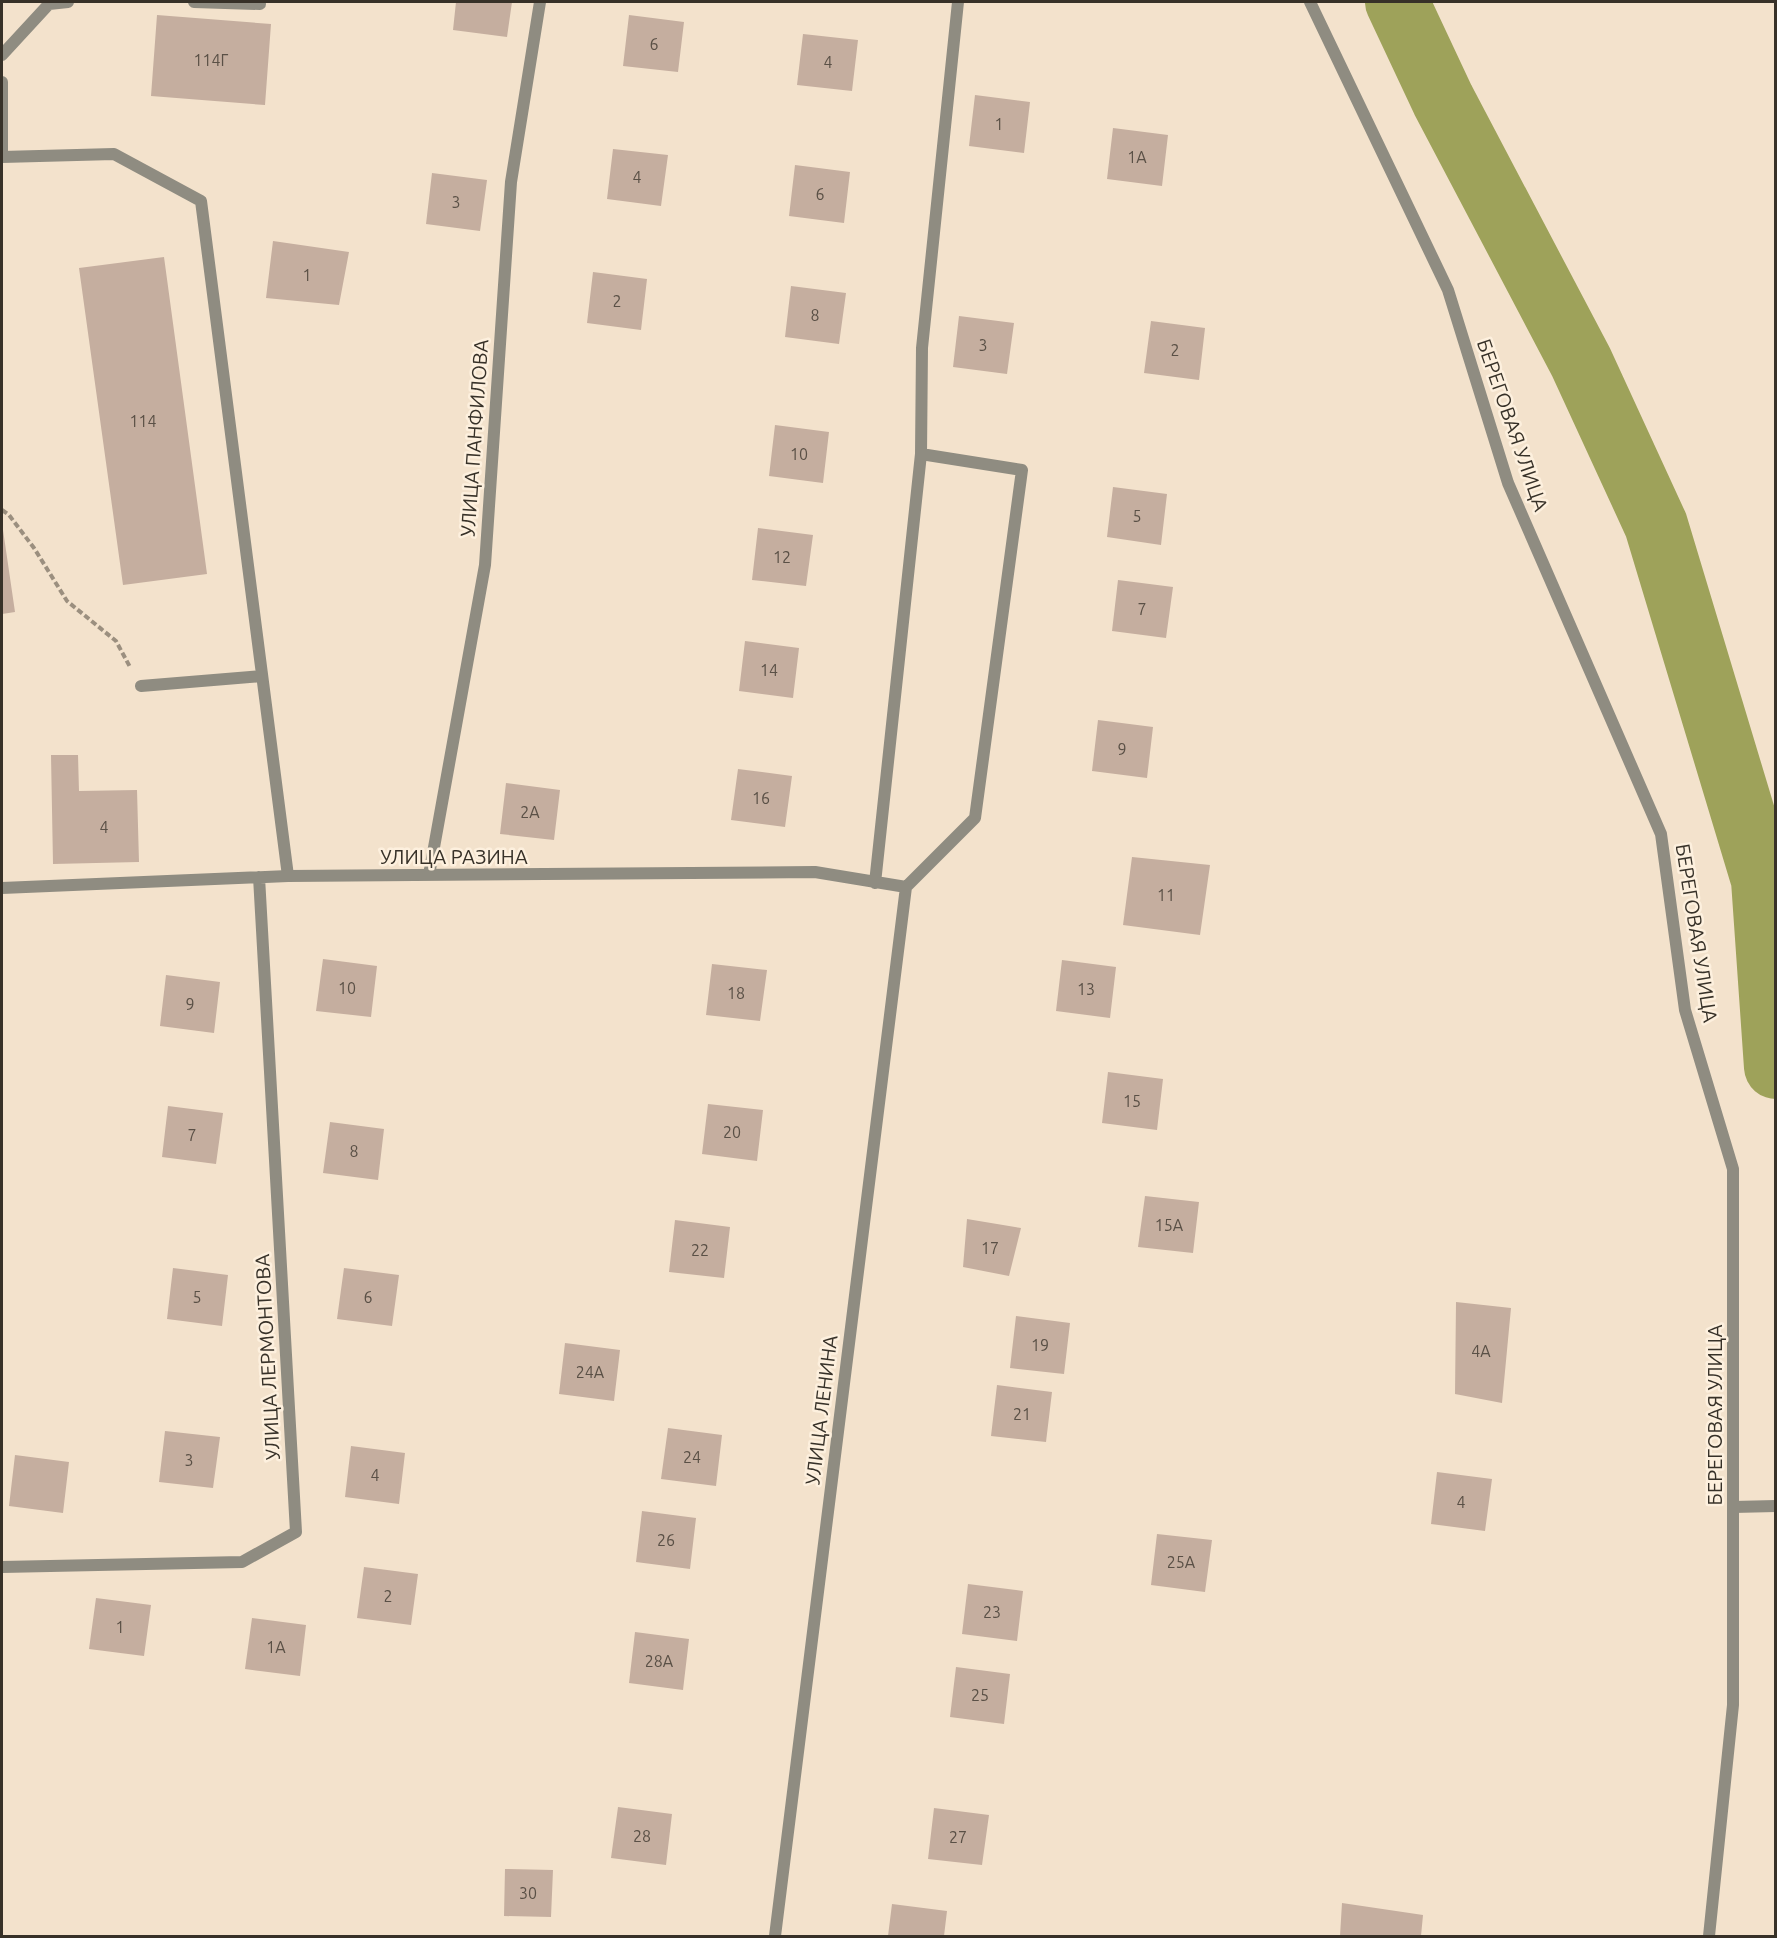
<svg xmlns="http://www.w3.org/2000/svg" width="1777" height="1938" viewBox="0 0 1777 1938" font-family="Ubuntu,sans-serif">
  <rect width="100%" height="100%" fill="#f3e2cc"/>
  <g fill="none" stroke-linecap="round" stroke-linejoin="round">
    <path stroke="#9ea25a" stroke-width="64" d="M1397 2 1443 100 1581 362 1656 525 1763 880 1776 1067"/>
  </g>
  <path fill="#c5ae9f" d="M456 2H512L507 37 453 30Z
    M157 15 271 24 265 105 151 96Z
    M629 15 684 22 678 72 623 66Z
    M803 34 858 40 852 91 797 85Z
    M975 95 1030 102 1024 153 969 146Z
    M1113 128 1168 135 1162 186 1107 179Z
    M613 149 668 155 661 206 607 199Z
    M795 165 850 172 844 223 789 216Z
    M432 173 487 180 480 231 426 224Z
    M273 241 349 252 339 305 266 298Z
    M164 257 207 574 123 585 79 268Z
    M593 272 647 279 641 330 587 323Z
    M791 286 846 293 839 344 785 337Z
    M959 316 1014 323 1007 374 953 367Z
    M1151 321 1205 328 1199 380 1144 373Z
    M775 425 829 432 823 483 769 476Z
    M1113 487 1167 494 1161 545 1107 537Z
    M2 523 15 612 2 614Z
    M758 528 813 535 806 586 752 580Z
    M1118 580 1173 587 1166 638 1112 631Z
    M745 641 799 648 793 698 739 691Z
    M1098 720 1153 727 1147 778 1092 771Z
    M51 755H78L79 791 137 790 139 862 53 864Z
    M738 769 792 776 785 827 731 820Z
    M506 783 560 790 554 840 500 834Z
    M1132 857 1210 865 1200 935 1123 925Z
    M323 959 377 966 371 1017 316 1011Z
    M1062 960 1116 967 1110 1018 1056 1011Z
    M712 964 767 970 760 1021 706 1015Z
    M166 975 220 982 214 1033 160 1026Z
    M1108 1072 1163 1079 1157 1130 1102 1123Z
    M708 1104 763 1110 757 1161 702 1154Z
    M168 1106 223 1113 216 1164 162 1157Z
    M330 1122 384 1129 378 1180 323 1173Z
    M1145 1196 1199 1202 1193 1253 1138 1247Z
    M967 1219 1021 1228 1009 1276 963 1267Z
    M675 1220 730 1227 724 1278 669 1272Z
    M173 1268 228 1275 222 1326 167 1319Z
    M344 1268 399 1275 392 1326 337 1319Z
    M1456 1302 1511 1308 1502 1403 1455 1394Z
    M1016 1316 1070 1323 1064 1374 1010 1368Z
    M565 1343 620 1350 614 1401 559 1394Z
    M997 1385 1052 1392 1046 1442 991 1436Z
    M668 1428 722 1435 716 1486 661 1479Z
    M165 1431 220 1437 213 1488 159 1482Z
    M351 1446 405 1453 399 1504 345 1497Z
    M15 1455 69 1462 63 1513 9 1506Z
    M1437 1472 1492 1479 1485 1531 1431 1524Z
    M642 1511 696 1518 690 1569 636 1562Z
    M1157 1534 1212 1540 1205 1592 1151 1585Z
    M364 1567 418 1574 411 1625 357 1618Z
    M968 1584 1023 1591 1017 1641 962 1634Z
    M96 1598 151 1605 144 1656 89 1649Z
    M252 1618 306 1625 300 1676 245 1669Z
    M635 1632 689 1639 683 1690 629 1683Z
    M956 1667 1010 1674 1004 1724 950 1717Z
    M618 1807 672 1814 666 1865 611 1858Z
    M934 1808 989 1815 982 1865 928 1859Z
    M505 1869 553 1870 551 1917 504 1916Z
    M1342 1903 1423 1915 1421 1936H1340Z
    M892 1904 947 1911 944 1936H888Z"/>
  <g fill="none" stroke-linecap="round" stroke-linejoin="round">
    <path stroke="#9b8f7f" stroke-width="4" stroke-dasharray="6 3" stroke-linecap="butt" d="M2 510 9 515 34 548 67 601 116 641 130 667"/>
    <path stroke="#8f8c81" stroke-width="12" d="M194 2 260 4
      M2 55 49 4 68 2
      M2 82V157
      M2 157 114 154 201 201 288 876
      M141 686 262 676
      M1733 1507 1776 1506"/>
    <path stroke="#8f8c81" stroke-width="12" d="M1310 2 1448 290 1508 483 1661 834 1685 1010 1733 1169V1705L1709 1936
      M429 875 485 565 511 182 540 2
      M875 883 921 454 922 348 958 2
      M906 887 975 818 1022 470 921 454
      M2 888 288 876 815 872 906 887
      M2 1567 242 1562 296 1532 259 877
      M775 1936 906 887"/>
  </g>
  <g text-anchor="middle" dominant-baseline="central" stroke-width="5" stroke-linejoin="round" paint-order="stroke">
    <g font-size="16" fill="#5a5046">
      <text x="654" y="44">6</text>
      <text x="211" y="60">114Г</text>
      <text x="828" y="62">4</text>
      <text x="999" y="124">1</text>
      <text x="1137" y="157">1А</text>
      <text x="637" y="177">4</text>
      <text x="820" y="194">6</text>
      <text x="456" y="202">3</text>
      <text x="307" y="275">1</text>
      <text x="617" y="301">2</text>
      <text x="815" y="315">8</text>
      <text x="983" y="345">3</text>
      <text x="1175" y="350">2</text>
      <text x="143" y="421">114</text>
      <text x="799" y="454">10</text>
      <text x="1137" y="516">5</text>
      <text x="782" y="557">12</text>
      <text x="1142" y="609">7</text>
      <text x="769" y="670">14</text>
      <text x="1122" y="749">9</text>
      <text x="761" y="798">16</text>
      <text x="530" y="812">2А</text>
      <text x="104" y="827">4</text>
      <text x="1166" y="895">11</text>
      <text x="347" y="988">10</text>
      <text x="1086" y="989">13</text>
      <text x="736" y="993">18</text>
      <text x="190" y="1004">9</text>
      <text x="1132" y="1101">15</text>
      <text x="732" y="1132">20</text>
      <text x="192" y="1135">7</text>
      <text x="354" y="1151">8</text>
      <text x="1169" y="1225">15А</text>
      <text x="990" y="1248">17</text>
      <text x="700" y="1250">22</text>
      <text x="197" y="1297">5</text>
      <text x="368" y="1297">6</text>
      <text x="1040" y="1345">19</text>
      <text x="1481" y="1351">4А</text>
      <text x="590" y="1372">24А</text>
      <text x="1022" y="1414">21</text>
      <text x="692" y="1457">24</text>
      <text x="189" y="1460">3</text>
      <text x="375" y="1475">4</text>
      <text x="1461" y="1502">4</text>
      <text x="666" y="1540">26</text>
      <text x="1181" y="1562">25А</text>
      <text x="388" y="1596">2</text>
      <text x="992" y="1612">23</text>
      <text x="120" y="1627">1</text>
      <text x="276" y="1647">1А</text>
      <text x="659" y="1661">28А</text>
      <text x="980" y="1695">25</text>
      <text x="642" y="1836">28</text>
      <text x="958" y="1837">27</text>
      <text x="528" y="1893">30</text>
    </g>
    <g font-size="20" fill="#373128" stroke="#fdf0de">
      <text transform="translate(1513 425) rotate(71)">БЕРЕГОВАЯ УЛИЦА</text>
      <text transform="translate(474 438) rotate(-86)">УЛИЦА ПАНФИЛОВА</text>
      <text x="454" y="856">УЛИЦА РАЗИНА</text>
      <text transform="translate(1697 933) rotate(81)">БЕРЕГОВАЯ УЛИЦА</text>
      <text transform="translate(267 1357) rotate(-93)">УЛИЦА ЛЕРМОНТОВА</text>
      <text transform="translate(821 1410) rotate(-83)">УЛИЦА ЛЕНИНА</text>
      <text transform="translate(1714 1415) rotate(-90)">БЕРЕГОВАЯ УЛИЦА</text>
    </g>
  </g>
  <rect width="1777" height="1938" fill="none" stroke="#373128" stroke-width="6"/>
</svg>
